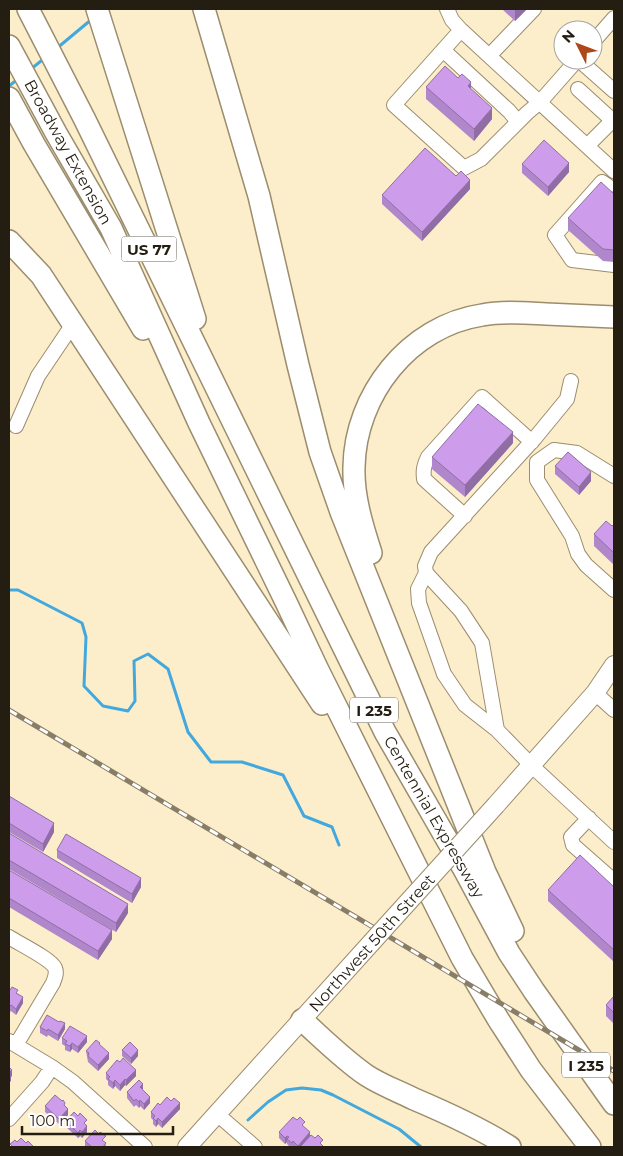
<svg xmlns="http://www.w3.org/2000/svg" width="623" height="1156" viewBox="0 0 623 1156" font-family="Montserrat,sans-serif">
  <rect width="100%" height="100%" fill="#fceecb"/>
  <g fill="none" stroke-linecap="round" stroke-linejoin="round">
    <path stroke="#42a8dd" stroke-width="3" d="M56 49 92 19
      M31 69 46 57
      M9 86 18 79
      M9 590H18L82 623 86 637 84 686 103 706 128 711 135 701 134 661 148 654 168 669 188 732 211 762H242L283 775 304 816 332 827 339 845
      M248 1120 268 1102 286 1090 302 1088 321 1090 333 1095 399 1129 421 1147"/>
    <defs>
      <path id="minor" d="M447 9 452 20 461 30 614 171
        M461 30 394 105 464 168 481 159 527 113 540 102 577 60
        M593 42 614 18
        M443 50 509 111 518 122
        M489 56 534 9
        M579 60 614 91
        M578 89 612 120
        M587 146 614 119
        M608 186 602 182 555 235 572 260 614 265
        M571 381 567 399 535 438 431 552 425 566 426 573 461 611 482 643 497 730 532 766 614 842
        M16 426 38 376 73 324
        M614 476 577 453 554 450 537 462V480L572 536 578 554 586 565 614 590
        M465 516 424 479C423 470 424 465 428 457L482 397 532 442
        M426 573 418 589 419 603 444 674 465 705 497 730
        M595 693 614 710
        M589 818 571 837 573 845 614 881
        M9 937C18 943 51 959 55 968 57 973 55 978 53 983L16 1045
        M9 1041 52 1067 73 1082 145 1147
        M217 1114 255 1147
        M9 1119 42 1082 52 1067"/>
      <path id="major" d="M496 805 595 693 614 665
        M187 1147 371 943"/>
      <path id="highway" d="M28 9 84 118 385 732 465 871 509 953 534 991 614 1104
        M97 9 195 319
        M204 9 259 196 298 365 320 452 341 512 485 872 513 931
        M9 46 56 133 111 228 199 423 286 602 318 670 462 958 498 1019 531 1070 590 1147
        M9 98 34 144 143 329
        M9 241 41 275 322 704
        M371 553C362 525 353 496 354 467 355 395 409 326 482 315 503 311 525 313 546 314 569 315 592 316 614 317
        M302 1020C323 1039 343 1059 366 1075 381 1085 398 1091 414 1099 447 1113 480 1128 510 1147"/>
    </defs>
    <use href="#minor" stroke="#9b8d6d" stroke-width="16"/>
    <use href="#major" stroke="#9b8d6d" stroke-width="20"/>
    <use href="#highway" stroke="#9b8d6d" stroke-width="24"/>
    <use href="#minor" stroke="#fff" stroke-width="14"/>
    <use href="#major" stroke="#fff" stroke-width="18"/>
    <use href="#highway" stroke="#fff" stroke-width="21"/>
    <defs>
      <path id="rail" d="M9 710 614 1071"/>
    </defs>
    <use href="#rail" stroke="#887e68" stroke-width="5"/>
    <use href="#rail" stroke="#fff" stroke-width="3" stroke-dasharray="9" stroke-linecap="butt"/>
    <defs>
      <path id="major-bridge" d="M371 943 496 805"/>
    </defs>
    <use href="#major-bridge" stroke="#9b8d6d" stroke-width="20" stroke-linecap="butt"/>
    <use href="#major-bridge" stroke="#fff" stroke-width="18"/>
  </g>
  <path fill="#b087cb" d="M502 9H527L515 21Z
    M614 52V66L613 65V53Z
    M426 87 471 89 492 119 474 141 426 99Z
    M522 164 569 172 548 196 522 173Z
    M470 189 422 241 382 204V195Z
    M614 194V262L603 261 568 230V218Z
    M513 443 465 497 432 469V457Z
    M555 466 591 481 579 495 555 474Z
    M614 524V565L594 546V534L612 526Z
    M9 796 54 832 43 852 9 832Z
    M9 833 128 913 116 932 9 869Z
    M57 850 141 887 132 903 57 858Z
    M9 870 112 939 98 960 9 907Z
    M614 887V962L548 901V890Z
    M9 989 18 994 23 1003 16 1015 11 1011 9 1013Z
    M614 996V1024L606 1016V1005Z
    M40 1027 65 1029 58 1041 48 1035 47 1037 40 1033Z
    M62 1038 87 1042 78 1053 72 1049 70 1052 65 1050V1046L62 1044Z
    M100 1045 109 1059 98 1071 88 1062 86 1051Z
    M122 1050 138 1056 131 1064 122 1056Z
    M106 1073 136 1076 126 1086 125 1085 120 1091 115 1086 113 1089 108 1085V1081L106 1079Z
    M143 1089V1090L150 1103 144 1110 140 1106 139 1108 136 1105 134 1107 127 1098V1092Z
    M160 1105 180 1109 162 1128 158 1124 156 1127 153 1124V1120L151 1118V1112Z
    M45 1106H65L68 1115 59 1124 45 1112Z
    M66 1121 87 1125V1132L82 1138 80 1136 78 1138 66 1127Z
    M305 1128 310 1136 324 1147H290L287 1144V1142L285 1144 279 1138V1132Z
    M85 1141 105 1142 106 1147H85Z"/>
  <path fill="#906ea5" d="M516 9H527L515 21V10Z
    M471 82V94L468 86Z
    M492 108V119L474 141V129Z
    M569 163V172L548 196V187Z
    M470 180V189L422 241V232Z
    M513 432V443L465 497V485Z
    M591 472V481L579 495V487Z
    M54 823V832L43 852V844Z
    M141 878V887L132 903V894Z
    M128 904V913L116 932V923Z
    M112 930V939L98 960V951Z
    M23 997V1003L16 1015V1009Z
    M65 1023V1029L58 1041V1035Z
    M87 1036V1042L78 1053V1047Z
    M72 1043V1049L70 1052V1046Z
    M138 1050V1056L131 1064V1058Z
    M109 1053V1059L98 1071V1065Z
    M12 1070V1076L11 1077V1081L9 1083V1073Z
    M136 1070V1076L126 1086V1080Z
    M125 1079V1085L120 1091V1085Z
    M115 1080V1086L113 1089V1083Z
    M143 1084V1089L140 1093V1087Z
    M150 1097V1103L144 1110V1104Z
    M140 1100V1106L139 1108V1102Z
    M180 1103V1109L162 1128V1122Z
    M68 1109V1115L59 1124V1119Z
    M158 1118V1124L156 1127V1121Z
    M87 1126V1132L82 1138V1132Z
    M80 1130V1136L78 1138V1133Z
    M310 1132V1138L302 1147H298V1146Z
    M287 1136V1142L285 1144V1138Z"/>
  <path fill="#cd9dec" stroke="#906ea5" d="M445 66 458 78 462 74 471 82 468 86 492 108 474 129 426 87Z
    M544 140 569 163 548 187 522 164Z
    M425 148 456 176 461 171 470 180 422 232 382 195Z
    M601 182 614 194V250L603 249 568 218Z
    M478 404 513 432 465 485 432 457Z
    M568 452 591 472 579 487 555 466Z
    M606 521 612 526 614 524V553L594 534Z
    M9 796 54 823 43 844 9 823Z
    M9 833 128 904 116 923 9 860Z
    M66 834 141 878 132 894 57 850Z
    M580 855 614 887V950L548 890Z
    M9 870 112 930 98 951 9 898Z
    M12 987 18 990 16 993 23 997 16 1009 11 1005 9 1007V989L10 990Z
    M614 996V1013L606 1005Z
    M47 1015 59 1022 60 1021 65 1023 58 1035 48 1029 47 1031 40 1027Z
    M70 1026 87 1036 78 1047 72 1043 70 1046 65 1044 67 1041 62 1038Z
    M96 1040 100 1043 99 1044 109 1053 98 1065 88 1056 89 1053 86 1051Z
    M130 1042 138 1050 131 1058 122 1050Z
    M123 1058 136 1070 126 1080 125 1079 120 1085 115 1080 113 1083 108 1079 110 1077 106 1073 117 1060 120 1062Z
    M9 1067 12 1070 9 1073Z
    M139 1080 143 1084 140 1087 150 1097 144 1104 140 1100 139 1102 136 1099 134 1101 127 1092Z
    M55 1095 62 1101 63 1100 65 1103 64 1105 68 1109 59 1119 45 1106Z
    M167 1097 171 1101 174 1098 180 1103 162 1122 158 1118 156 1121 153 1118 155 1116 151 1112 158 1103 160 1105Z
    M74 1112 78 1116 80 1113 87 1120 84 1123 87 1126 82 1132 80 1130 78 1133 66 1121Z
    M293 1117 297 1120 300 1117 305 1122 302 1125 310 1132 298 1146 293 1141 292 1143 287 1139 289 1137 287 1136 285 1138 279 1132Z
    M95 1130 99 1134 100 1132 106 1136 102 1140 106 1143 103 1147H92L85 1141Z
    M311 1135 315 1138 318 1135 323 1140 320 1143 324 1147H300Z
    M21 1138 26 1143 28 1141 34 1147H11L12 1146 10 1144 15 1140 17 1142Z"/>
  <g text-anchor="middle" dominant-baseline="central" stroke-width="4" stroke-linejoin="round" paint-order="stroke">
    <g fill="#fff" stroke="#666259" stroke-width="1">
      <rect x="121.5" y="236.5" width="55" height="25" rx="4"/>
      <rect x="350" y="697.5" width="48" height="25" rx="4"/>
      <rect x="562" y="1052.5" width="48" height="25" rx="4"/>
    </g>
    <g font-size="15" font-weight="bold" fill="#241e12">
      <text x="149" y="249">US 77</text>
      <text x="374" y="710">I 235</text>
      <text x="586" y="1065">I 235</text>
    </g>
    <g font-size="16" fill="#241e12" stroke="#fff">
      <text transform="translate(68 152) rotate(61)">Broadway Extension</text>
      <text transform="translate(434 817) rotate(60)">Centennial Expressway</text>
      <text transform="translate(372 943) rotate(-48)">Northwest 50th Street</text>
    </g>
  </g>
  <rect width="623" height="1156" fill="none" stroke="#241e12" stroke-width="20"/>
  <g transform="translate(578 45) rotate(312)"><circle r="24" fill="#ffffff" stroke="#a7a5a0"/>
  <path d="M0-4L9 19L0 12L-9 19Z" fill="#ad481b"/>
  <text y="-8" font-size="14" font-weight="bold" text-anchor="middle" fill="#241e12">N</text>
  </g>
  <path d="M22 1126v8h151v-8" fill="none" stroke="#241e12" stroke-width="2.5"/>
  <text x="30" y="1126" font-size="15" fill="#241e12" stroke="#ffffff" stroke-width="4" paint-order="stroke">100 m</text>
</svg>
